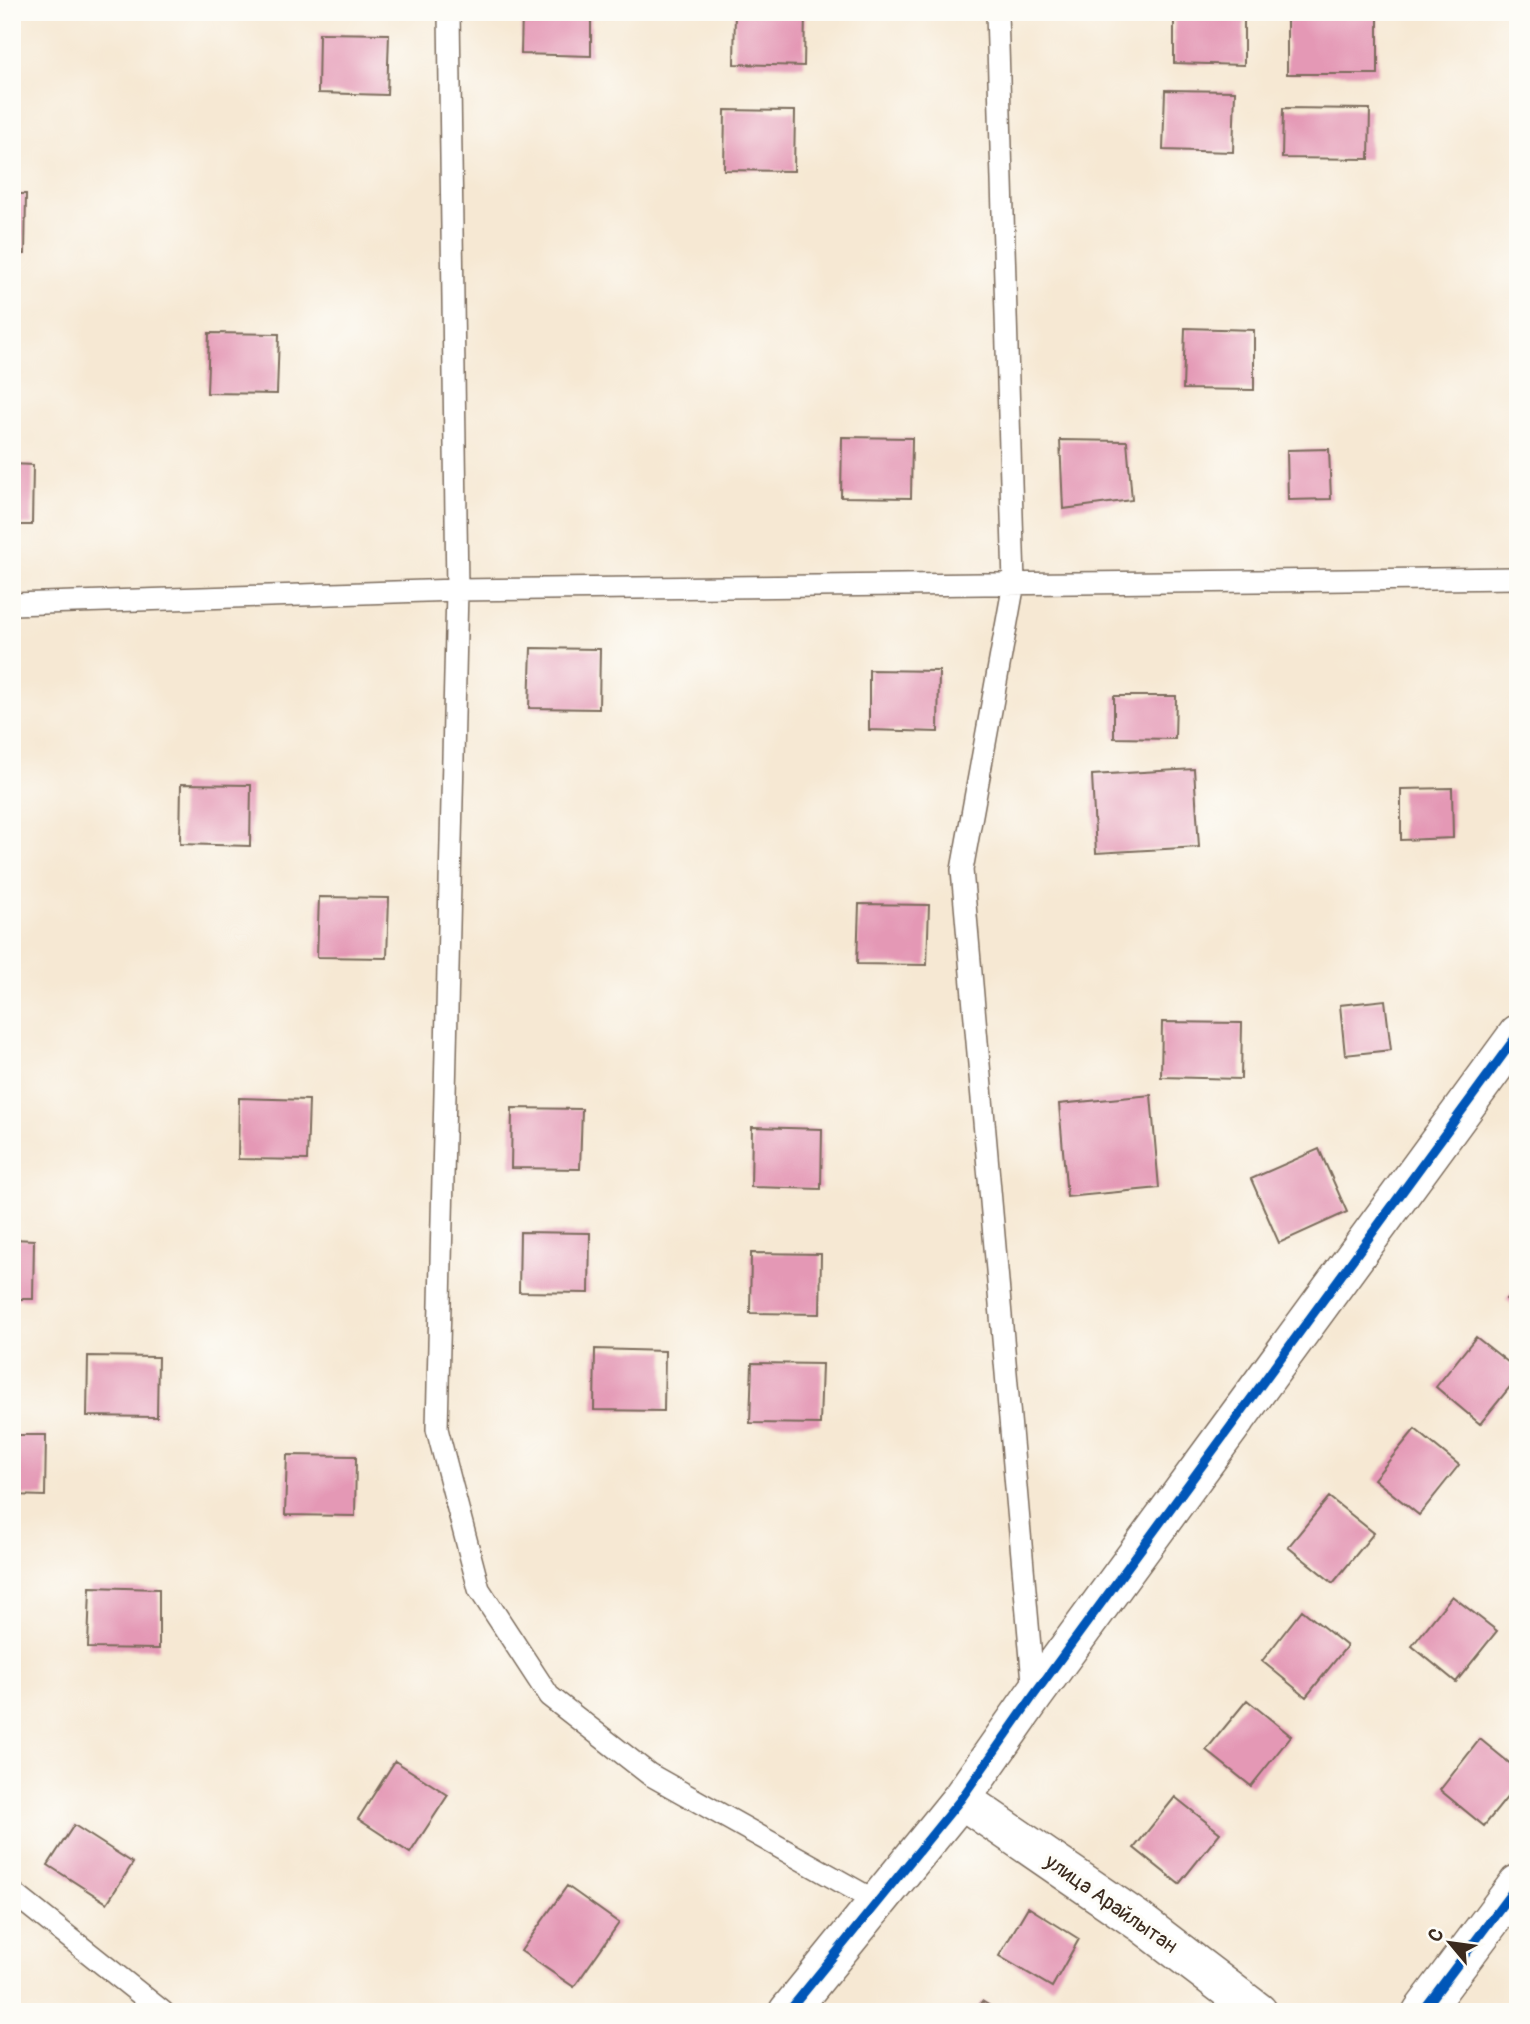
<svg xmlns="http://www.w3.org/2000/svg" width="1530" height="2024" viewBox="0 0 1530 2024" font-family="Pangolin,sans-serif">
  <rect width="100%" height="100%" fill="#fdfcf7"/>
  <filter id="ink" filterUnits="userSpaceOnUse"><feTurbulence type="fractalNoise" baseFrequency=".0143" numOctaves="2"/><feDisplacementMap in="SourceGraphic" scale="14" xChannelSelector="R" yChannelSelector="G"/><feConvolveMatrix kernelMatrix="1 2 1 2 8 2 1 2 1" color-interpolation-filters="sRGB"/></filter>
  <filter id="wash" filterUnits="userSpaceOnUse"><feTurbulence type="fractalNoise" baseFrequency=".00686" numOctaves="4" result="noise"/><feDisplacementMap in="SourceGraphic" scale="28" xChannelSelector="R" yChannelSelector="G"/><feGaussianBlur stdDeviation="1.57" result="paint"/><feColorMatrix in="noise" values="0 0 0 0 0 0 0 0 0 0 0 0 0 0 0 0 0 1.4 0 .05"/><feComposite in="paint" operator="in"/></filter>
  <g filter="url(#wash)">
    <rect width="100%" height="100%" fill="#f6e8d3"/>
    <g id="blocks">
      <path fill="#e498b5" d="M522 12H591V56L521 54Z
        M735 12H805L804 66 734 64Z
        M1174 12H1244V65L1174 63Z
        M1287 12H1378V74H1287Z
        M319 33 389 34 387 95 318 93Z
        M1165 90 1235 91 1233 152 1163 150Z
        M1283 108 1370 109 1369 159 1282 158Z
        M725 110 795 111 794 171 724 170Z
        M12 194H26L25 254H12Z
        M1185 328 1254 330V390L1183 389Z
        M209 333 279 334 277 394 207 393Z
        M842 437 912 438 911 498 841 497Z
        M1060 440 1127 441 1132 500 1063 509Z
        M1329 449 1331 499 1288 500 1287 450Z
        M12 464 33 465 32 525H12Z
        M531 648 600 649 599 709 529 708Z
        M869 670 939 671 938 732 869 730Z
        M1114 696H1176L1175 739 1114 738Z
        M1194 769 1199 847 1096 853 1092 775Z
        M181 784 251 785 250 846 180 844Z
        M1452 788 1453 838 1401 840V789Z
        M319 897 389 898 387 958 317 957Z
        M859 904 929 905 927 965 857 964Z
        M1385 1000 1391 1050 1345 1055 1340 1005Z
        M1162 1022 1242 1023 1241 1079 1161 1077Z
        M1151 1095 1159 1188 1067 1197 1059 1104Z
        M239 1098 309 1100 307 1160 238 1159Z
        M512 1108 582 1109 580 1169 511 1168Z
        M752 1127 822 1129 821 1189 751 1187Z
        M1319 1149 1347 1212 1279 1243 1251 1179Z
        M520 1232 590 1233 589 1293 519 1292Z
        M12 1239 34 1240 33 1299H12Z
        M751 1253 821 1254 820 1314 750 1313Z
        M1518 1286V1310L1506 1299Z
        M1476 1337 1518 1370V1377L1480 1424 1436 1387Z
        M595 1349 665 1351 664 1411 594 1410Z
        M88 1356 158 1357 157 1417 87 1416Z
        M752 1363 822 1364 820 1424 750 1423Z
        M1415 1429 1459 1465 1419 1515 1374 1479Z
        M12 1435H46L45 1496 12 1495Z
        M287 1455 356 1456 355 1516 285 1515Z
        M1329 1497 1374 1533 1333 1583 1288 1547Z
        M90 1587 159 1589V1649L88 1648Z
        M1452 1596 1497 1631 1456 1682 1412 1646Z
        M1302 1610 1347 1646 1306 1697 1262 1661Z
        M1247 1700 1291 1736 1251 1786 1206 1750Z
        M1480 1739 1518 1770V1784L1484 1826 1440 1790Z
        M395 1761 448 1795 410 1853 358 1819Z
        M1175 1797 1220 1833 1179 1884 1134 1848Z
        M74 1825 133 1863 107 1903 48 1865Z
        M567 1886 619 1923 574 1987 521 1951Z
        M1028 1907 1079 1939 1052 1987 999 1956Z
        M982 2001 1000 2012H975Z"/>
    </g>
  </g>
  <g filter="url(#ink)">
    <use href="#blocks" fill-opacity="0" stroke="#7c6c5d" stroke-width="2"/>
    <g fill="none" stroke-linecap="round" stroke-linejoin="round">
      <defs>
        <path id="lane" d="M449 12 457 590 437 1429 479 1589 549 1696 649 1774 877 1902
          M997 12 1014 583 962 870 1034 1693
          M12 604 457 590 1518 578
          M12 1892 163 2012"/>
        <path id="street" d="M961 1799 1140 1922 1258 2012
          M788 2012 961 1799 1034 1695 1518 1034
          M1422 2012 1518 1884"/>
      </defs>
      <use href="#lane" stroke="#7c6c5d" stroke-width="24"/>
      <use href="#street" stroke="#7c6c5d" stroke-width="41"/>
      <use href="#lane" stroke="#fff" stroke-width="21"/>
      <use href="#street" stroke="#fff" stroke-width="38"/>
      <defs>
        <path id="cycleway" d="M788 2012 961 1799 1034 1695 1518 1034
          M1422 2012 1518 1884"/>
      </defs>
      <use href="#cycleway" stroke="#fdfcf7" stroke-width="13"/>
      <use href="#cycleway" stroke="#0057b8" stroke-width="9"/>
    </g>
  </g>
  <g text-anchor="middle" dominant-baseline="central" stroke-width="7" stroke-linejoin="round" paint-order="stroke">
    <g font-size="21" fill="#3b2a1e" stroke="#fdfcf7">
      <text transform="translate(1111 1904) rotate(35)">улица Арайлытан</text>
    </g>
  </g>
  <rect width="1530" height="2024" fill="none" stroke="#fdfcf7" stroke-width="42"/>
  <g transform="translate(1450 1943) rotate(299)" stroke="#fdfcf7" stroke-width="5" paint-order="stroke">
  <path d="M0-5L12 26L0 18L-12 26Z" fill="#3b2a1e"/>
  <text y="-10" font-size="19" font-weight="bold" text-anchor="middle" fill="#3b2a1e">С</text>
  </g>
</svg>
